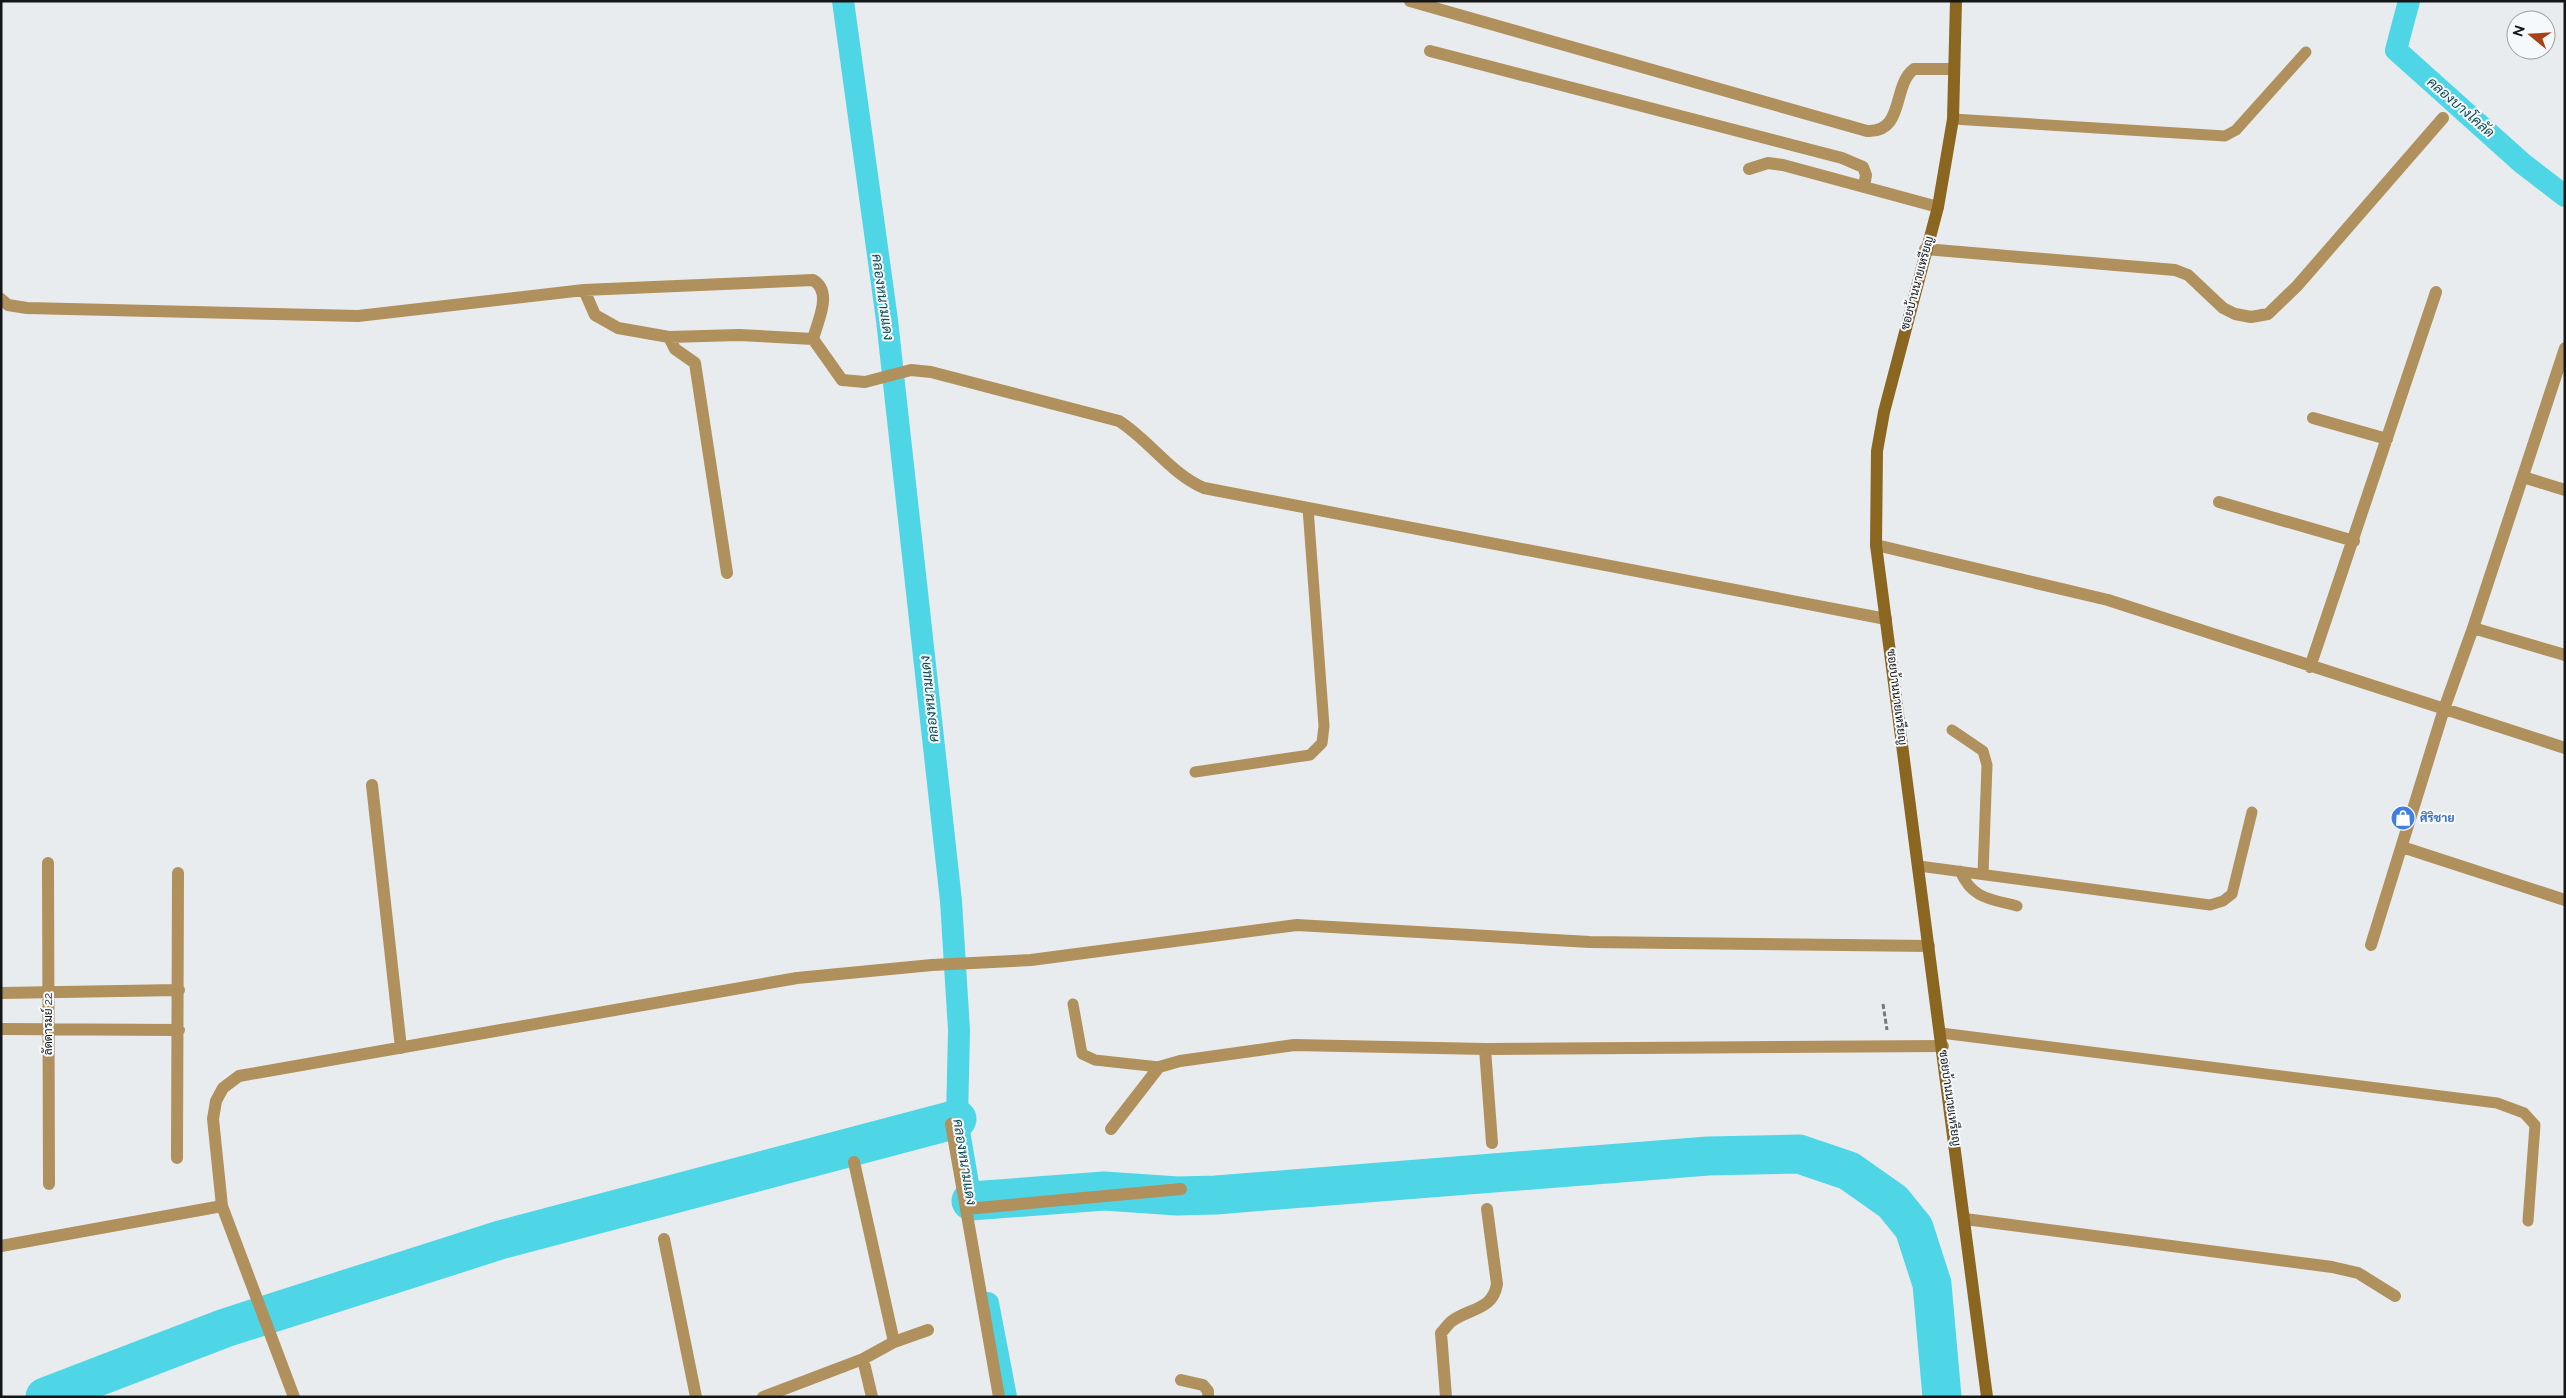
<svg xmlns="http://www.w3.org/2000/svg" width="2566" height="1398" viewBox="0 0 2566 1398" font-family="Raleway,Sarabun,sans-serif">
  <rect width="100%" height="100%" fill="#e9ecee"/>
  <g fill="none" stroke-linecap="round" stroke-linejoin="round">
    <path stroke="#4fd6e6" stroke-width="22" d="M843 1 887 320 951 901 959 1030 957 1119 972 1207
      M2409 1 2396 50 2522 163 2565 196
      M988 1303 1006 1397"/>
    <path stroke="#4fd6e6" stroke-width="39" d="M971 1201 1104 1191 1177 1196 1216 1195 1708 1156 1799 1154 1849 1171 1893 1202 1914 1228 1932 1284 1942 1397
      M45 1397 225 1328 500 1240 957 1119"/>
    <path stroke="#767879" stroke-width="3" stroke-dasharray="5 2.5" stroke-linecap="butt" d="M1883 1004 1887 1030"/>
    <path stroke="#b0905c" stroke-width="11" d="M1953 119 2225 136 2236 130 2306 52
      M1952 730 1983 751 1987 765 1983 874
      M1195 772 1310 755 1322 743 1324 726 1308 508
      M1919 866 2210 905 2223 901 2232 894 2252 812
      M1960 871C1972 899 1991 899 2017 906
      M1073 1004 1082 1054 1095 1060 1159 1067
      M1941 1033 2497 1103 2524 1113 2535 1125 2528 1221"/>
    <path stroke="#b0905c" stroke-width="12" d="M1410 1 1867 131C1905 133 1892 85 1914 69H1953
      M1430 51 1842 158 1863 167 1866 175 1864 187
      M1749 169 1768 163 1783 165 1938 207
      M1925 249 2175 270 2188 275 2223 308 2235 314 2251 317 2268 314 2297 286 2443 118
      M584 290 595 315 618 328 669 337 739 335 813 339 842 380 865 382 911 370 931 372 1119 421C1149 440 1171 474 1204 488L1886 619
      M1 299 8 305 27 308 358 316 584 290 813 280C833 292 818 320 813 339
      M669 337 675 349 695 363 727 573
      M2313 418 2387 439
      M2523 477 2565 490
      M2219 502 2354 541
      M1876 545 2108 600 2565 748
      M2473 628 2565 655
      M2310 667 2436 292
      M372 785 401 1048
      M2402 847 2565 900
      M48 863 49 1184
      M2371 945 2444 709 2473 628 2565 348
      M1 993 179 990
      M1 1029 179 1030
      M1485 1049 1492 1143
      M951 1124 966 1209
      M1111 1129 1159 1067 1180 1061 1294 1045 1485 1049 1943 1046
      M177 1158 178 873
      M854 1162 894 1342
      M1965 1219 2332 1267 2358 1273 2395 1296
      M664 1239 696 1397
      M1 1246 222 1206
      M863 1359 872 1397
      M1181 1380 1203 1385 1208 1391V1397
      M294 1397 222 1206 213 1119 216 1101 223 1088 239 1076 797 978 932 965 1031 960 1297 925 1590 942 1929 946
      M763 1397 863 1359 894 1342 928 1330
      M999 1397 966 1209 1181 1189
      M1446 1397 1441 1333C1445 1329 1448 1324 1452 1321 1470 1308 1493 1310 1497 1284L1487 1209"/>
    <path stroke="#8b6621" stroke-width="12" d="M1956 1 1953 119 1938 207 1884 412 1877 451 1876 545 1987 1397"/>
  </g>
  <defs>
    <symbol id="shop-disc" viewBox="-11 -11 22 22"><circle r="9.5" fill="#3f7fe0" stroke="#f6f9fc"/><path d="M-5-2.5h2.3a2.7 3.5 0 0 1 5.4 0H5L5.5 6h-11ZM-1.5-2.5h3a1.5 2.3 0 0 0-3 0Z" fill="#fff"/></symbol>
  </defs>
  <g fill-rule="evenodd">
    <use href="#shop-disc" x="2389" y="804" width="28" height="28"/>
  </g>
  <g text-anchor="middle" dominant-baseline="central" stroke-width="4" stroke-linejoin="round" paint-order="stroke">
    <g font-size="12" fill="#151617" stroke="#f6f9fc">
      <text transform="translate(1917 283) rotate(-75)">ซอยบ้านนายเหรียญ</text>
      <text transform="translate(1897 697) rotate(83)">ซอยบ้านนายเหรียญ</text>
      <text transform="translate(48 1024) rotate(-90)">ลัดดารมย์ 22</text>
      <text transform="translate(1950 1098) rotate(82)">ซอยบ้านนายเหรียญ</text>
    </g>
    <g font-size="12" font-weight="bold" fill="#366cbe" stroke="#f6f9fc" text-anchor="start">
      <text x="2420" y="818">ศิริชาย</text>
    </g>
    <g font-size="14" font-style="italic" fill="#0f4b52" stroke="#f6f9fc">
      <text transform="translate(2461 107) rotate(41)">คลองบางโคลัด</text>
      <text transform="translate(883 297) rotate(82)">คลองหนามแดง</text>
      <text transform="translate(929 699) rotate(-96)">คลองหนามแดง</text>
      <text transform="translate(965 1162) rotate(81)">คลองหนามแดง</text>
    </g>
  </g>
  <rect width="2566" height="1398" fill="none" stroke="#151617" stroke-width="5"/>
  <g transform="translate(2531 35) rotate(288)"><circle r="24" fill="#f6f9fc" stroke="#9c9ea0"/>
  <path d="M0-4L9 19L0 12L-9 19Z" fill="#a74218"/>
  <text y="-8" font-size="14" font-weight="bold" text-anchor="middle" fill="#151617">N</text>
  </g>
</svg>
